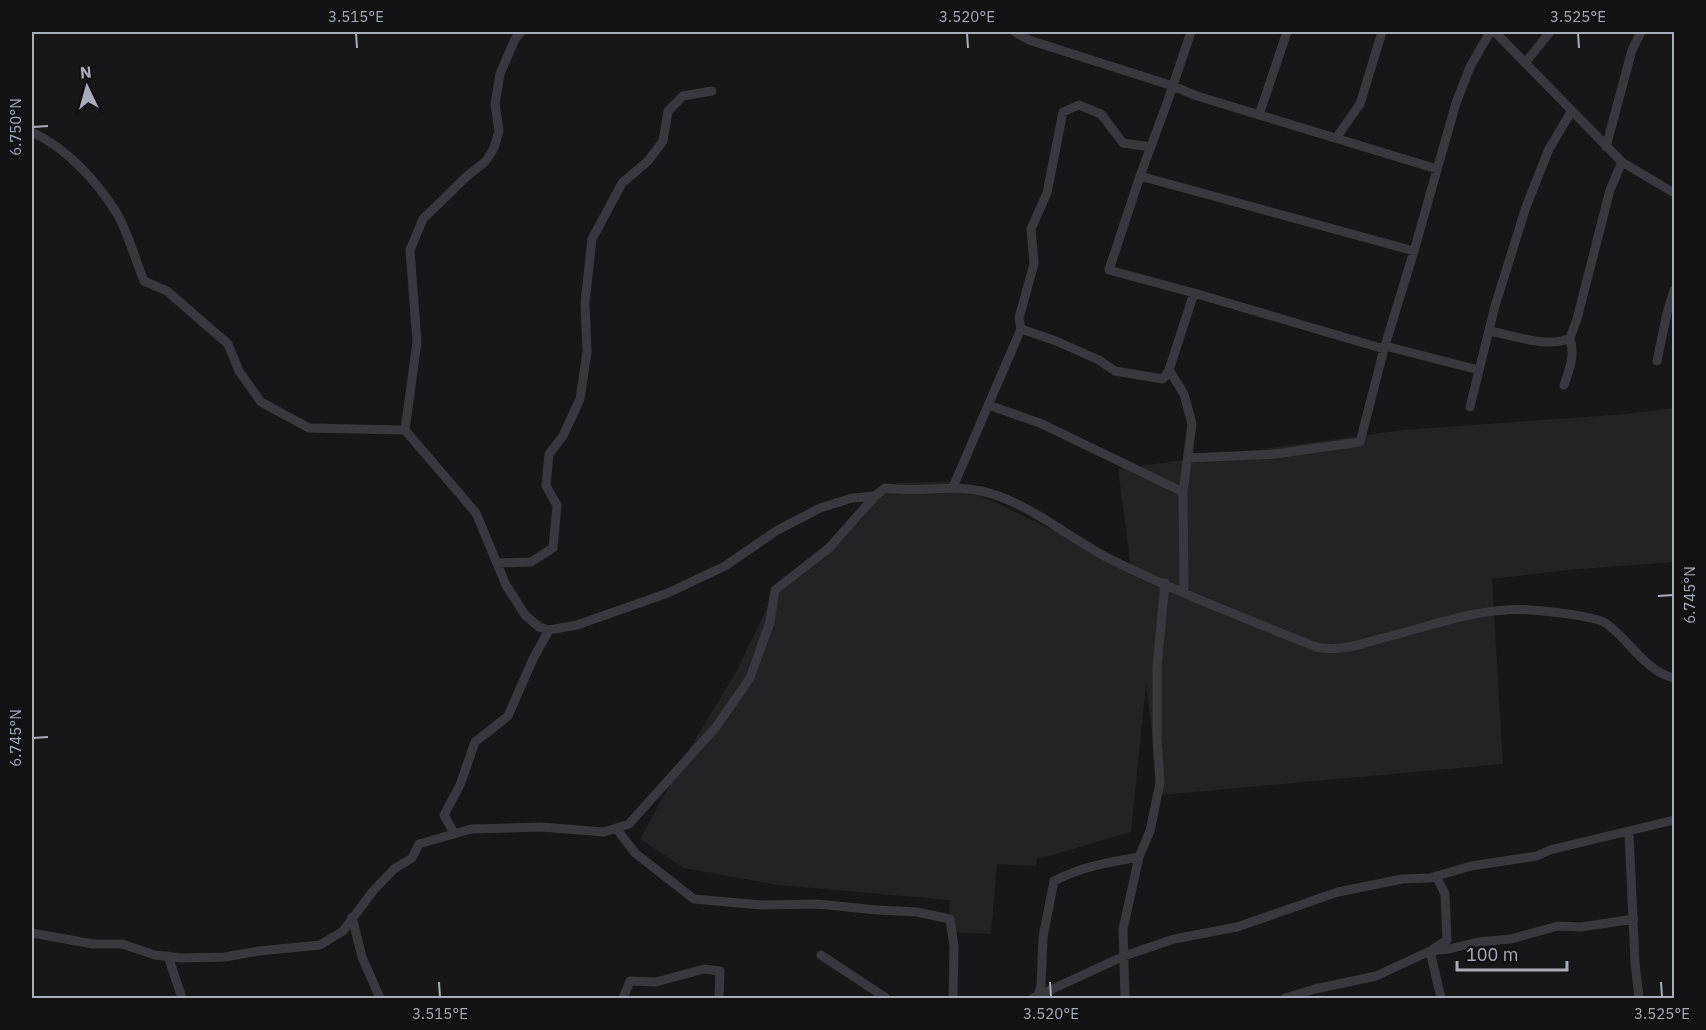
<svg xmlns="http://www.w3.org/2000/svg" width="1706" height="1030" viewBox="0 0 1706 1030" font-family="'IBM Plex Sans',sans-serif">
  <rect width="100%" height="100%" fill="#171719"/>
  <path fill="#232326" d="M1674 408V562L1567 570 1492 579 1503 764 1160 795 1146 684 1131 832 1042 858H1037L1036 866 997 864 991 934 950 932 949 900 778 885 684 868 640 839 690 748 736 672 775 592 824 557 878 490 897 483 949 482 999 504 1131 568 1118 469 1403 430 1626 414Z"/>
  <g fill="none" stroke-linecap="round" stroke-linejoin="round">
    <path stroke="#38383e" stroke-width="9" d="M1015 32 1029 40 1173 86 1197 96 1437 169
      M1191 32 1167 103 1140 176 1109 270 1194 293
      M1495 32 1622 162 1674 193
      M1526 62 1550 32
      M1259 115 1287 32
      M32 132C66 148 96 180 116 212 128 232 135 259 144 281L167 291 228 344 239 371 261 402 309 428 405 430 476 513 506 585 525 615 539 627 549 630 577 625 668 593 725 566 776 531 820 508 852 498 875 496 885 488C917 493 949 484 981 491 1030 502 1069 539 1114 561 1179 593 1249 620 1316 647 1337 652 1359 645 1379 639 1429 627 1480 606 1531 610 1547 611 1597 616 1607 624 1630 641 1645 671 1674 678
      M1336 138 1360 104 1382 32
      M1606 147 1632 50 1641 32
      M1140 176 1414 251
      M1021 329 1056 341 1099 360 1115 371 1163 379 1169 370
      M1489 331C1513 335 1548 349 1570 338L1577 319 1610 190 1622 162
      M1385 346 1479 370
      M1657 361 1667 313 1674 290
      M1564 385C1570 368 1575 356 1570 338
      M988 405 1040 423 1183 492
      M1470 407 1495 306 1526 207 1549 149 1571 112
      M405 430 417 342 410 250 423 219 466 177 486 161 494 148 499 131 495 104 500 74 515 39 521 32
      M1189 458 1275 454 1360 442 1384 349 1414 251 1456 103 1470 67 1490 32
      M953 487 1021 329 1019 318 1034 264 1031 229 1047 193 1063 112 1079 105 1101 114 1123 143 1151 147
      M497 563 531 562 553 548 557 505 546 486 549 454 563 436 580 399 587 352 585 303 592 239 622 183 648 161 663 141 668 111 683 96 712 91
      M1184 592 1183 492 1192 424 1184 394 1169 370 1194 293 1384 349
      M616 828 635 853 694 899 761 905 818 904 877 910 917 912 950 919 954 946 953 998
      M1629 832 1635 963 1639 998
      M454 833 444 815 460 785 475 742 508 716 533 659 549 630
      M352 917 362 957 380 998
      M32 933 93 944H122L155 955 181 958 225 957 259 951 320 945 343 931 373 891 394 869 412 858 419 844 471 829 541 827 604 832 629 824 716 727 750 678 770 622 775 590 829 548 875 496
      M821 955 886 998
      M168 956 182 998
      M623 998 630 981 656 982 704 969 720 971 719 998
      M1033 998 1124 956 1174 939 1237 927 1338 892 1402 879 1430 878 1471 866 1537 856 1550 850 1674 820
      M1037 998 1041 986 1043 937 1054 881C1081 867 1109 862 1139 857
      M1125 998 1123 929 1139 857 1150 831 1160 783 1157 739V667L1165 583
      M1285 998 1315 989 1376 976 1430 951 1447 940 1445 894 1436 876
      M1441 998 1430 951 1449 949 1478 942 1511 939 1558 926 1581 927 1634 919"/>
  </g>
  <path fill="none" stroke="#a9acb9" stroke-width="2" d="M356 33 357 48M967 33 968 48M1578 33 1579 48M33 127 48 126M1658 596 1673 595M33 738 48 737M439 982 440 997M1050 982 1051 997M1661 982 1662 997"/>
  <rect width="1706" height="1030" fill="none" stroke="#121214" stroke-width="66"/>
  <g transform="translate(87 87) rotate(355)" stroke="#121214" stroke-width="4.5" paint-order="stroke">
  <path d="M0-4.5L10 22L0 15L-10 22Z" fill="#a9acb9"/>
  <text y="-9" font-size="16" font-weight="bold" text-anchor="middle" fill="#a9acb9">N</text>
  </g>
  <path d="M1457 961v9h110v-9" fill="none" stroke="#a9acb9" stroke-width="3"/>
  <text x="1466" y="961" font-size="18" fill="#a9acb9" stroke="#121214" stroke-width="4.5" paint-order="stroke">100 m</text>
  <rect x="33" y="33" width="1640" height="964" fill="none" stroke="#a9acb9" stroke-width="2"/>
  <g font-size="15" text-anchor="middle" fill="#a9acb9">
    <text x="356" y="22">3.515°E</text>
    <text x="967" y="22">3.520°E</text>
    <text x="1578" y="22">3.525°E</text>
    <text transform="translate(16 127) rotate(-90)" y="5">6.750°N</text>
    <text transform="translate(1690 595) rotate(-90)" y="5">6.745°N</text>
    <text transform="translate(16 738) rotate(-90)" y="5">6.745°N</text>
    <text x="440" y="1019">3.515°E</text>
    <text x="1051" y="1019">3.520°E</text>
    <text x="1662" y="1019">3.525°E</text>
  </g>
</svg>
